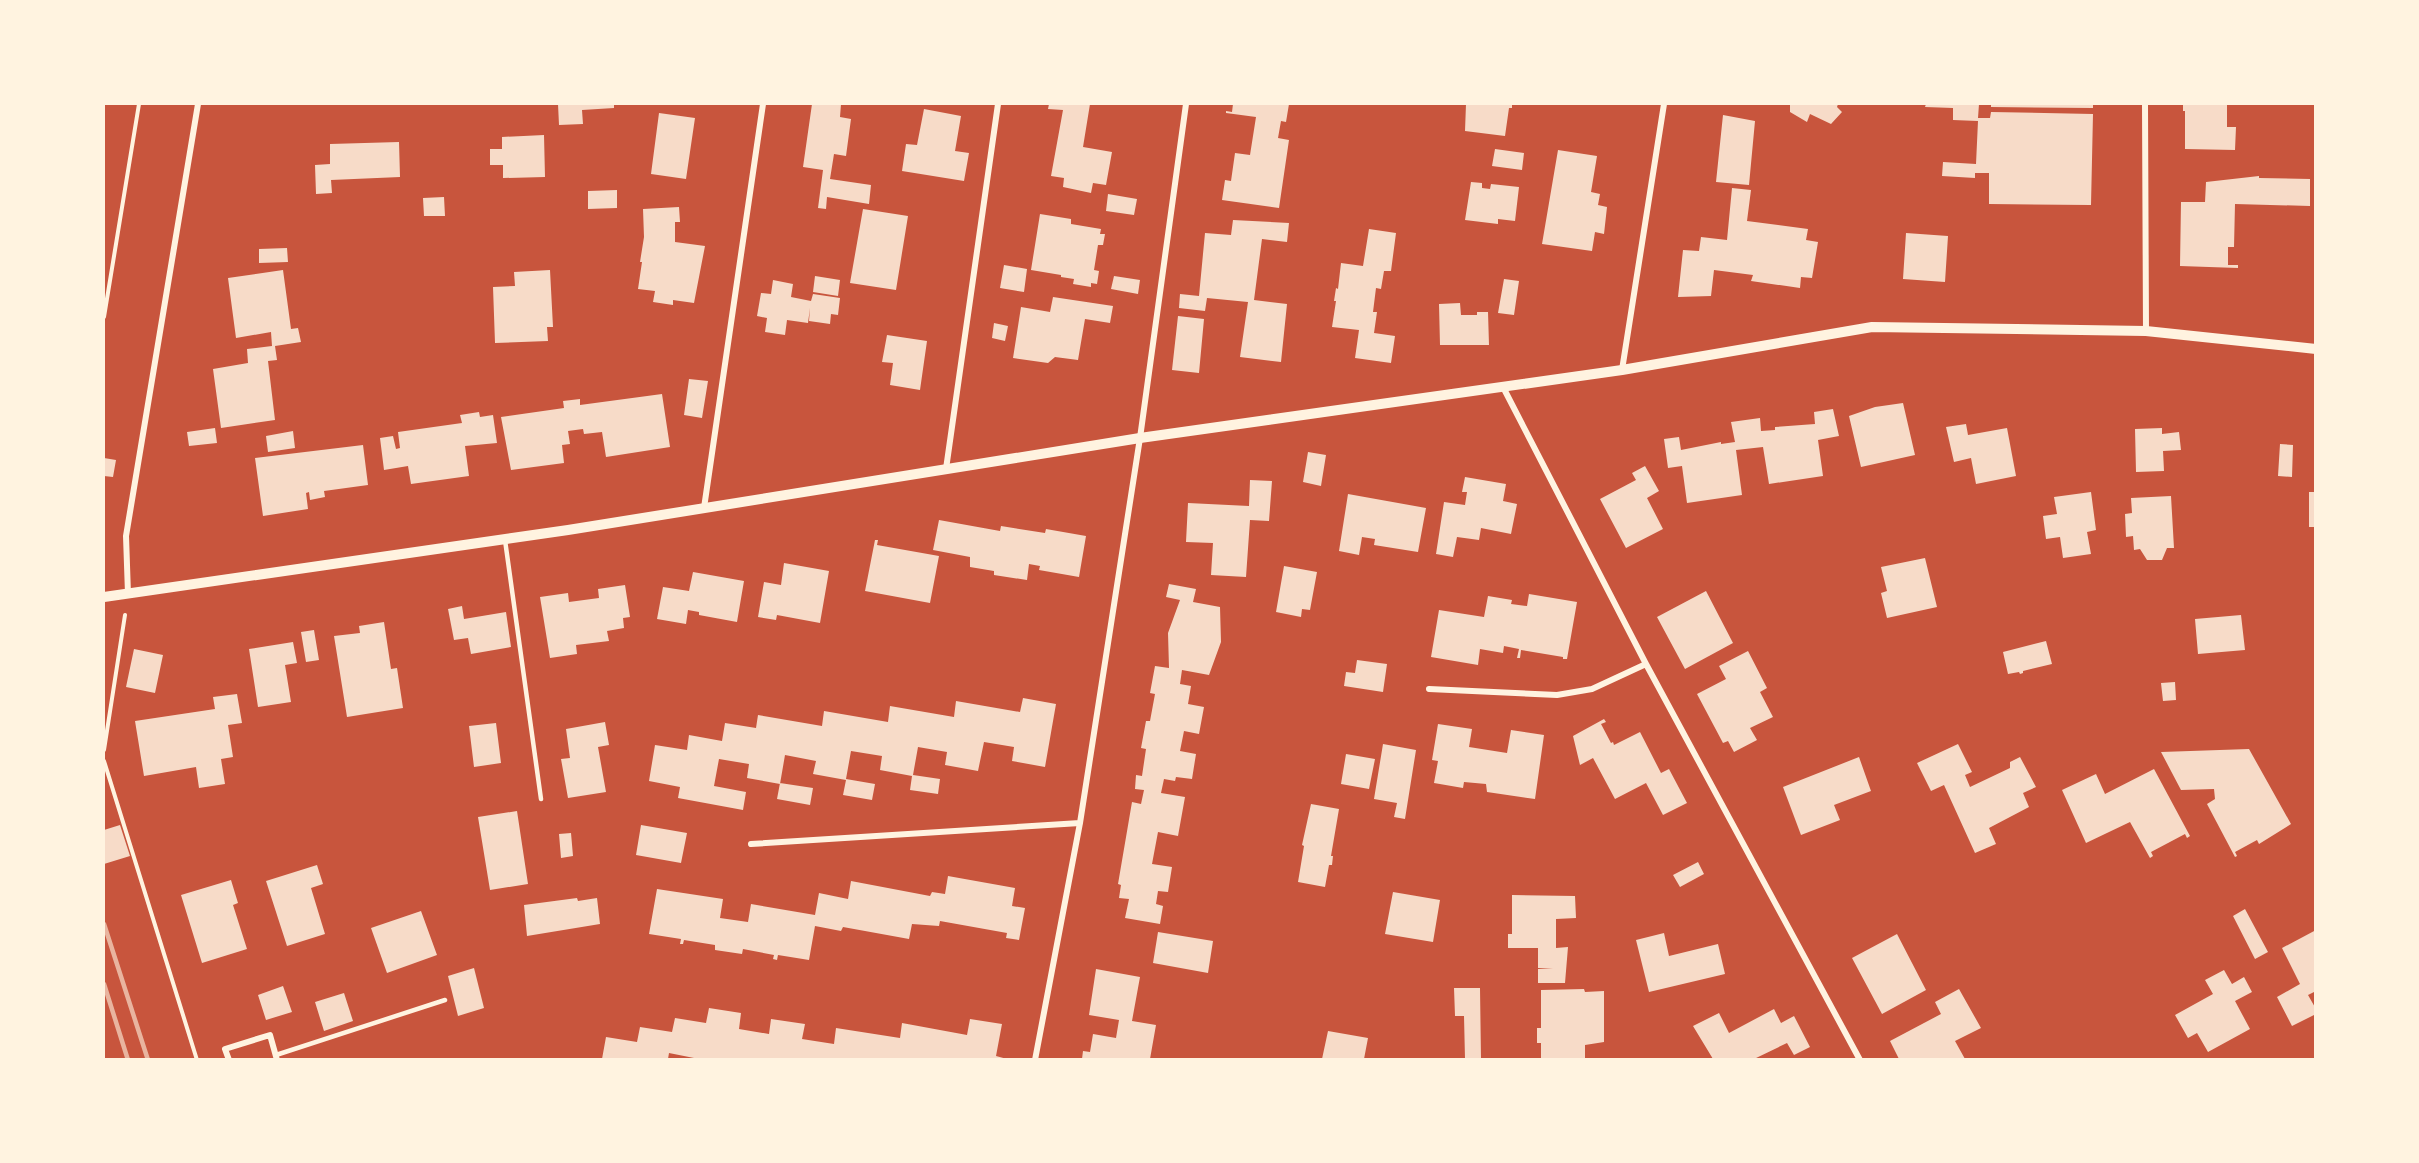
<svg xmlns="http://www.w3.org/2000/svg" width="2419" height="1163" viewBox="0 0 2419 1163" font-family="'Sofia Sans Condensed',sans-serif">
  <rect width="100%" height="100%" fill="#c8553d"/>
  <path fill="#f7dbc8" d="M558 104H614V108L582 110 583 124 559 125Z
    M812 104H841L840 117 851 119 846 156 834 154 830 179 871 185 869 204 827 197 826 209 818 208 823 170 803 167Z
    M1049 104H1090L1083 147 1112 152 1106 185 1093 183 1091 193 1063 187 1064 178 1051 176 1063 110 1048 109Z
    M1233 104H1289L1286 122 1281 121 1278 138 1289 140 1279 208 1222 200 1225 180 1231 181 1235 153 1250 155 1256 117 1226 113V111L1232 112Z
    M1466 104H1512V108H1509L1505 136 1465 131Z
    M1790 104H1838L1837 107 1842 112 1831 124 1810 114 1807 122 1790 112Z
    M1926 104H1979L1978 118H1990L1991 112 2093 114 2091 205 1989 204V173H1975V178L1942 176 1943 162 1976 164 1978 121 1953 120V108L1925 107Z
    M1991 104H2093V108L1991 107Z
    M2183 104H2227V127H2236L2235 150 2185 149V111H2183Z
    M924 109 961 116 955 151 969 153 964 181 902 171 906 144 917 145Z
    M659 113 695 118 686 179 651 174Z
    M1723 115 1755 121 1749 185 1716 182Z
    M544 135 545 177 503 178V165H490V149H502V137Z
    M399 142 400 177 331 180 332 193 316 194 315 165 330 164V144Z
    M1495 149 1524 153 1522 170 1492 166Z
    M1558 150 1597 156 1591 192 1600 194 1598 205 1607 207 1604 234 1595 232 1592 251 1542 244Z
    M2259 176V178L2310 179V206L2235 204 2234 247H2228V265H2238V268L2180 266 2181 202H2205L2206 182Z
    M1471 182 1482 183V188L1490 189 1491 184 1519 187 1515 221 1498 219V224L1465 220Z
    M1732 188 1751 190 1747 221 1808 229 1806 240 1818 242 1812 278 1801 277 1800 288 1751 281 1753 275 1714 270 1711 296 1678 297 1683 250 1699 251 1701 237 1727 240Z
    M617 190V208L588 209V191Z
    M1108 194 1137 199 1134 215 1106 211Z
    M444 197 445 216H424L423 198Z
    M679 207 680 222H675V242L705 246 694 303 673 300V305L653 302 655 291 638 289 642 262H640L644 237 643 209Z
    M863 209 908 216 896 290 850 283Z
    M1040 214 1071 219V224L1101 229 1100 234H1105L1103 245H1098L1094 270 1099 271 1097 284 1091 283V287L1073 284 1074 279 1061 277V275L1031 270Z
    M1233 220 1289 223 1287 242 1262 239 1254 300 1287 304 1281 362 1240 357 1248 302 1207 298 1205 311 1179 308 1180 294 1199 296 1205 233 1231 235Z
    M1369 229 1396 233 1391 271H1384L1381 289 1376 288 1373 312H1377L1374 333 1395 336 1391 363 1355 358 1359 330 1332 327 1336 301H1334L1336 288 1338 289 1341 263 1363 266Z
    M1906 233 1948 236 1945 282 1903 279Z
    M287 248 288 262 259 263V249Z
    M1004 265 1027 269 1024 292 1000 288Z
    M283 270 291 329 298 328 301 342 275 346 277 360 268 361 275 420 221 428 213 369 248 363 247 349 272 346 271 332 236 338 228 278Z
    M550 270 553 327H547L548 341 495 343 493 287 515 286 514 272Z
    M815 276 840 280 838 296 813 292Z
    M1114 276 1140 280 1138 294 1111 289Z
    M1504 279 1519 281 1514 315 1498 313Z
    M773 280 793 284 791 297 811 301 813 294 840 298 838 315 831 314 830 324 809 321 810 308 808 323 787 320 785 335 765 332 767 318 757 316 761 293 771 294Z
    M1053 297 1113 306 1110 323 1085 319 1078 360 1055 357 1048 363 1013 358 1021 307 1050 312Z
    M1460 303 1461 315H1477V312H1488L1489 345H1440L1439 304Z
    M1178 316 1204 319 1199 373 1172 370Z
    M994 323 1008 326 1005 341 992 338Z
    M887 335 927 341 920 390 890 385 893 363 882 362Z
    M689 379 708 381 702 418 684 415Z
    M662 394 670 447 606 457 602 432 584 434 583 429 568 431 570 444 562 445 564 463 511 470 501 417 564 408 563 401 580 399V405Z
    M1903 403 1915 455 1861 467 1849 416 1875 407Z
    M1833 409 1839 436 1818 440 1823 476 1769 484 1763 447 1736 450 1742 495 1687 503 1682 466 1668 468 1664 439 1679 437 1681 450 1721 442V444L1735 442 1731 422 1760 418 1761 431 1775 430V427L1815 424 1814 412Z
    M479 412 480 417 493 415 497 443 465 446 469 476 411 484 408 466 384 470 380 438 393 436 396 449 400 448 398 432 462 423 460 415Z
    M1966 424 1968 435 2007 428 2016 476 1976 484 1971 458 1954 462 1946 427Z
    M215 428 217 443 189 446 187 432Z
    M2162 428V434L2179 432 2181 450 2163 451 2164 471 2136 472 2135 429Z
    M293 431 295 448 268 452 266 436Z
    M2280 444 2293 445 2292 477 2278 476Z
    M363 445 368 485 324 491 325 497 310 500 309 492 306 493 308 509 263 516 255 458Z
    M1308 452 1326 455 1321 486 1303 482Z
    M104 458 116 460 113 477 104 476Z
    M1645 466 1659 491 1647 498 1663 529 1626 548 1600 499 1636 480 1632 473Z
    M1465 477 1506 484 1503 501 1517 504 1511 534 1481 528 1479 540 1457 537 1453 557 1436 554 1444 502 1465 505 1467 492H1462Z
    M1250 480 1272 481 1269 521 1250 520 1246 577 1211 575 1213 543 1186 542 1188 503 1249 506Z
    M2091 492 2096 530 2087 532 2091 554 2063 558 2060 537 2046 539 2043 516 2057 514 2054 497Z
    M2309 492H2316V527H2309Z
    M1348 494 1426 508 1418 552 1374 545 1375 539 1362 537 1359 555 1339 551Z
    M2171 496 2174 548H2167L2162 560H2147L2140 549 2134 550 2133 536 2126 537 2125 514 2132 513 2131 498Z
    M939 520 1000 531 1001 526 1045 533 1046 529 1086 536 1079 577 1039 570 1040 566 1029 564 1027 580 994 575V571L970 567V557L933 550Z
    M875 540H878L877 545 939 556 930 603 865 591Z
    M1925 558 1937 607 1887 618 1881 593 1887 591 1881 567Z
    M784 563 829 571 820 623 777 615 776 620 758 617 764 582 781 585Z
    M1284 566 1317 572 1310 610 1302 609 1301 617 1276 612Z
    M693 572 744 581 737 622 699 615V612L688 610 686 624 657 619 663 587 689 591Z
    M1169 584 1196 589 1193 602 1220 607 1221 642 1209 675 1182 670 1180 684 1191 686 1188 704 1204 707 1199 734 1184 731 1180 751 1196 754 1192 779 1176 777 1175 781 1164 779 1161 793 1185 797 1178 836 1158 832 1152 864 1172 867 1168 892 1158 891 1156 904 1163 906 1160 924 1125 918 1129 899 1119 898 1121 885 1118 884 1132 802 1141 804 1144 790 1135 789 1136 775 1142 776 1146 749 1141 748 1146 721H1150L1155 694 1150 693 1155 666 1169 668 1168 633 1180 600 1166 597Z
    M625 585 630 617 623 618 624 628 607 631 609 641 576 645 577 654 550 658 540 597 568 593 569 602 599 598 598 589Z
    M1706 591 1733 643 1685 669 1657 617Z
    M1529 594 1577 602 1567 659H1563V657L1521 650 1520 658H1517L1519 649 1504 646 1503 653 1480 649 1478 665 1431 657 1439 610 1484 617 1488 596 1512 600 1511 604 1527 606Z
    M462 606 464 619 506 612 511 647 471 654 468 638 454 640 448 609Z
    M2241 615 2245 650 2198 654 2195 619Z
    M384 622 391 669 397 668 403 708 347 717 334 636 360 633 359 626Z
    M314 630 319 660 306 662 301 632Z
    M2046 641 2052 664 2023 671V673L2020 674 2019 672 2008 674 2003 652Z
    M293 642 297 663 285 665 291 702 258 707 249 649Z
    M134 649 163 655 155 693 126 687Z
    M1748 651 1767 688 1760 692 1773 717 1750 728 1757 740 1734 752 1728 741 1723 743 1697 694 1726 679 1719 666Z
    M1357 660 1387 664 1383 692 1344 686 1346 672 1355 673Z
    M2175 682 2176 700 2163 701 2161 683Z
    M237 694 242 723 228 725 233 757 221 759 225 784 199 788 196 767 144 776 135 721 215 709 213 697Z
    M1023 698 1056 704 1045 767 1012 761 1014 747 984 742 978 771 945 765 947 752 918 747 913 775 940 779 938 794 910 790 912 776 880 770 882 756 851 751 846 779 875 784 872 800 843 795 846 780 813 774 816 761 785 755 780 784 747 778 749 764 719 759 714 786 746 792 743 810 678 798 680 787 649 781 655 745 687 750 689 735 722 741 725 723 756 728 758 715 822 726 824 711 888 722 890 706 954 717 956 701 1020 712Z
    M1604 719 1606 722 1601 724 1611 743 1613 742 1614 745 1640 732 1661 773 1669 769 1687 803 1663 815 1646 783 1615 799 1593 758 1580 765 1573 736Z
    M605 722 609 745 598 747 606 792 568 798 561 759 570 758 566 729Z
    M496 723 501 763 474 767 469 726Z
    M1438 724 1472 729 1469 747 1507 753 1511 730 1544 735 1535 799 1487 792 1486 784 1464 782 1463 788 1434 783 1438 761 1432 760Z
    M1383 744 1416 750 1405 819 1394 817 1397 803 1374 799Z
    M1958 744 1972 772 1965 775 1970 787 2010 768V762L2020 757 2036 787 2023 793 2029 807 1989 828 1996 844 1975 853 1944 785 1931 791 1917 763Z
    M2249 749 2291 824 2259 844 2257 840 2235 852 2237 856 2235 857 2207 804 2215 799 2214 789 2181 790 2161 752Z
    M1346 754 1375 759 1369 789 1341 784Z
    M1859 757 1871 791 1834 805 1840 820 1801 835 1783 787Z
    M2154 769 2190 836 2187 838 2185 834 2151 852 2153 856 2150 858 2130 822 2086 843 2062 790 2096 774 2105 794Z
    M780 783 813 788 810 805 777 799Z
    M1311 804 1339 809 1331 856H1333L1332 865H1329L1325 887 1298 882 1304 846 1302 845Z
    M517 811 528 884 490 890 478 817Z
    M120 825 130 856 104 864V830Z
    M641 825 687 833 681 863 636 855Z
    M571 833 573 856 561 858 559 834Z
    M1698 862 1704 874 1680 887 1673 875Z
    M317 865 323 884 311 888 325 934 287 946 266 881Z
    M948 876 1015 888 1012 906 1025 908 1019 940 1006 938 1007 933 940 921 939 926 912 924 909 939 843 927 841 931 815 926 809 960 778 955 777 960 773 959 774 955 743 949 742 954 715 950V945L684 940 683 944H680L681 939 649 934 657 889 723 899 720 918 748 922 751 904 815 915 819 893 848 899 851 881 930 896 932 892 945 894Z
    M231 880 238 903 233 905 247 949 202 963 181 895Z
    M1393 892 1440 900 1433 942 1385 934Z
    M1512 895 1575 896 1576 918 1556 919V948L1568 947 1565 983H1538V969H1553L1538 968V948H1508V934H1512Z
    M577 898 578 901 597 898 600 924 527 936 524 905Z
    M2245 909 2268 952 2255 959 2233 916Z
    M421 911 437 955 387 973 371 928Z
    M2316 930V991L2308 995 2316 1009V1014L2292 1026 2277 997 2300 984 2282 948Z
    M1158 932 1213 941 1208 973 1153 963Z
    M1664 933 1669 956 1718 944 1725 974 1649 992 1636 940Z
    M1897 934 1926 990 1882 1014 1852 958Z
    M474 968 484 1008 458 1016 448 976Z
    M1096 969 1140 977 1132 1021 1156 1025 1150 1059H1082L1083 1051 1090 1052 1093 1034 1116 1038 1119 1020 1089 1015Z
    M2224 970 2232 984 2244 977 2252 992 2235 1001 2250 1029 2208 1052 2197 1033 2188 1038 2175 1015 2213 994 2205 980Z
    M283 986 292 1012 266 1020 258 995Z
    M1454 988H1480L1481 1059H1465L1464 1016H1455Z
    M1584 989 1585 992 1604 991V1042L1585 1045V1059L1541 1058V1043H1537V1028H1541V990Z
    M1959 989 1981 1028 1955 1041 1965 1059H1899L1890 1041 1941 1014 1935 1002Z
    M344 993 353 1021 324 1031 315 1002Z
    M709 1008 741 1013 739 1029 769 1034 771 1019 805 1024 802 1039 834 1044 836 1028 900 1038 902 1023 967 1035 970 1019 1002 1024 996 1056 1007 1059H699L669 1053 668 1059H602L606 1037 637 1042 640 1027 672 1032 675 1018 706 1023Z
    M1774 1009 1781 1023 1794 1016 1810 1047 1794 1055 1787 1043 1754 1059H1713L1693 1026 1719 1013 1729 1033Z
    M1328 1031 1368 1038 1364 1059H1322Z"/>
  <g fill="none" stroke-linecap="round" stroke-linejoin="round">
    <path stroke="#fff3e0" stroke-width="4" d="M104 317 139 104
      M104 750 125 615
      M104 761 197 1060"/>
    <path stroke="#fff3e0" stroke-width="4.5" d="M505 540 541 799
      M276 1055 445 1000"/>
    <path stroke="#fff3e0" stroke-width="6" d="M2145 104 2146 331
      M1622 370 1664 104
      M1503 387 1646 664 1860 1060
      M946 469 998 104
      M704 508 763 104
      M128 594 126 536 198 104
      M1429 689 1557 695 1592 689 1646 664
      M751 844 1080 823
      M229 1060 225 1049 270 1035 277 1060
      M1035 1060 1080 823 1140 438 1186 104"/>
    <path stroke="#fff3e0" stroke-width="10" d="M104 597 568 530 1140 438 1622 370 1872 327 2146 331 2316 349"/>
    <path stroke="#e9b49f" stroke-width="4.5" d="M104 924 148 1060
      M104 984 128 1060"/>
  </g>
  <rect width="2419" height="1163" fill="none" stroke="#fff3e0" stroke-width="210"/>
</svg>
